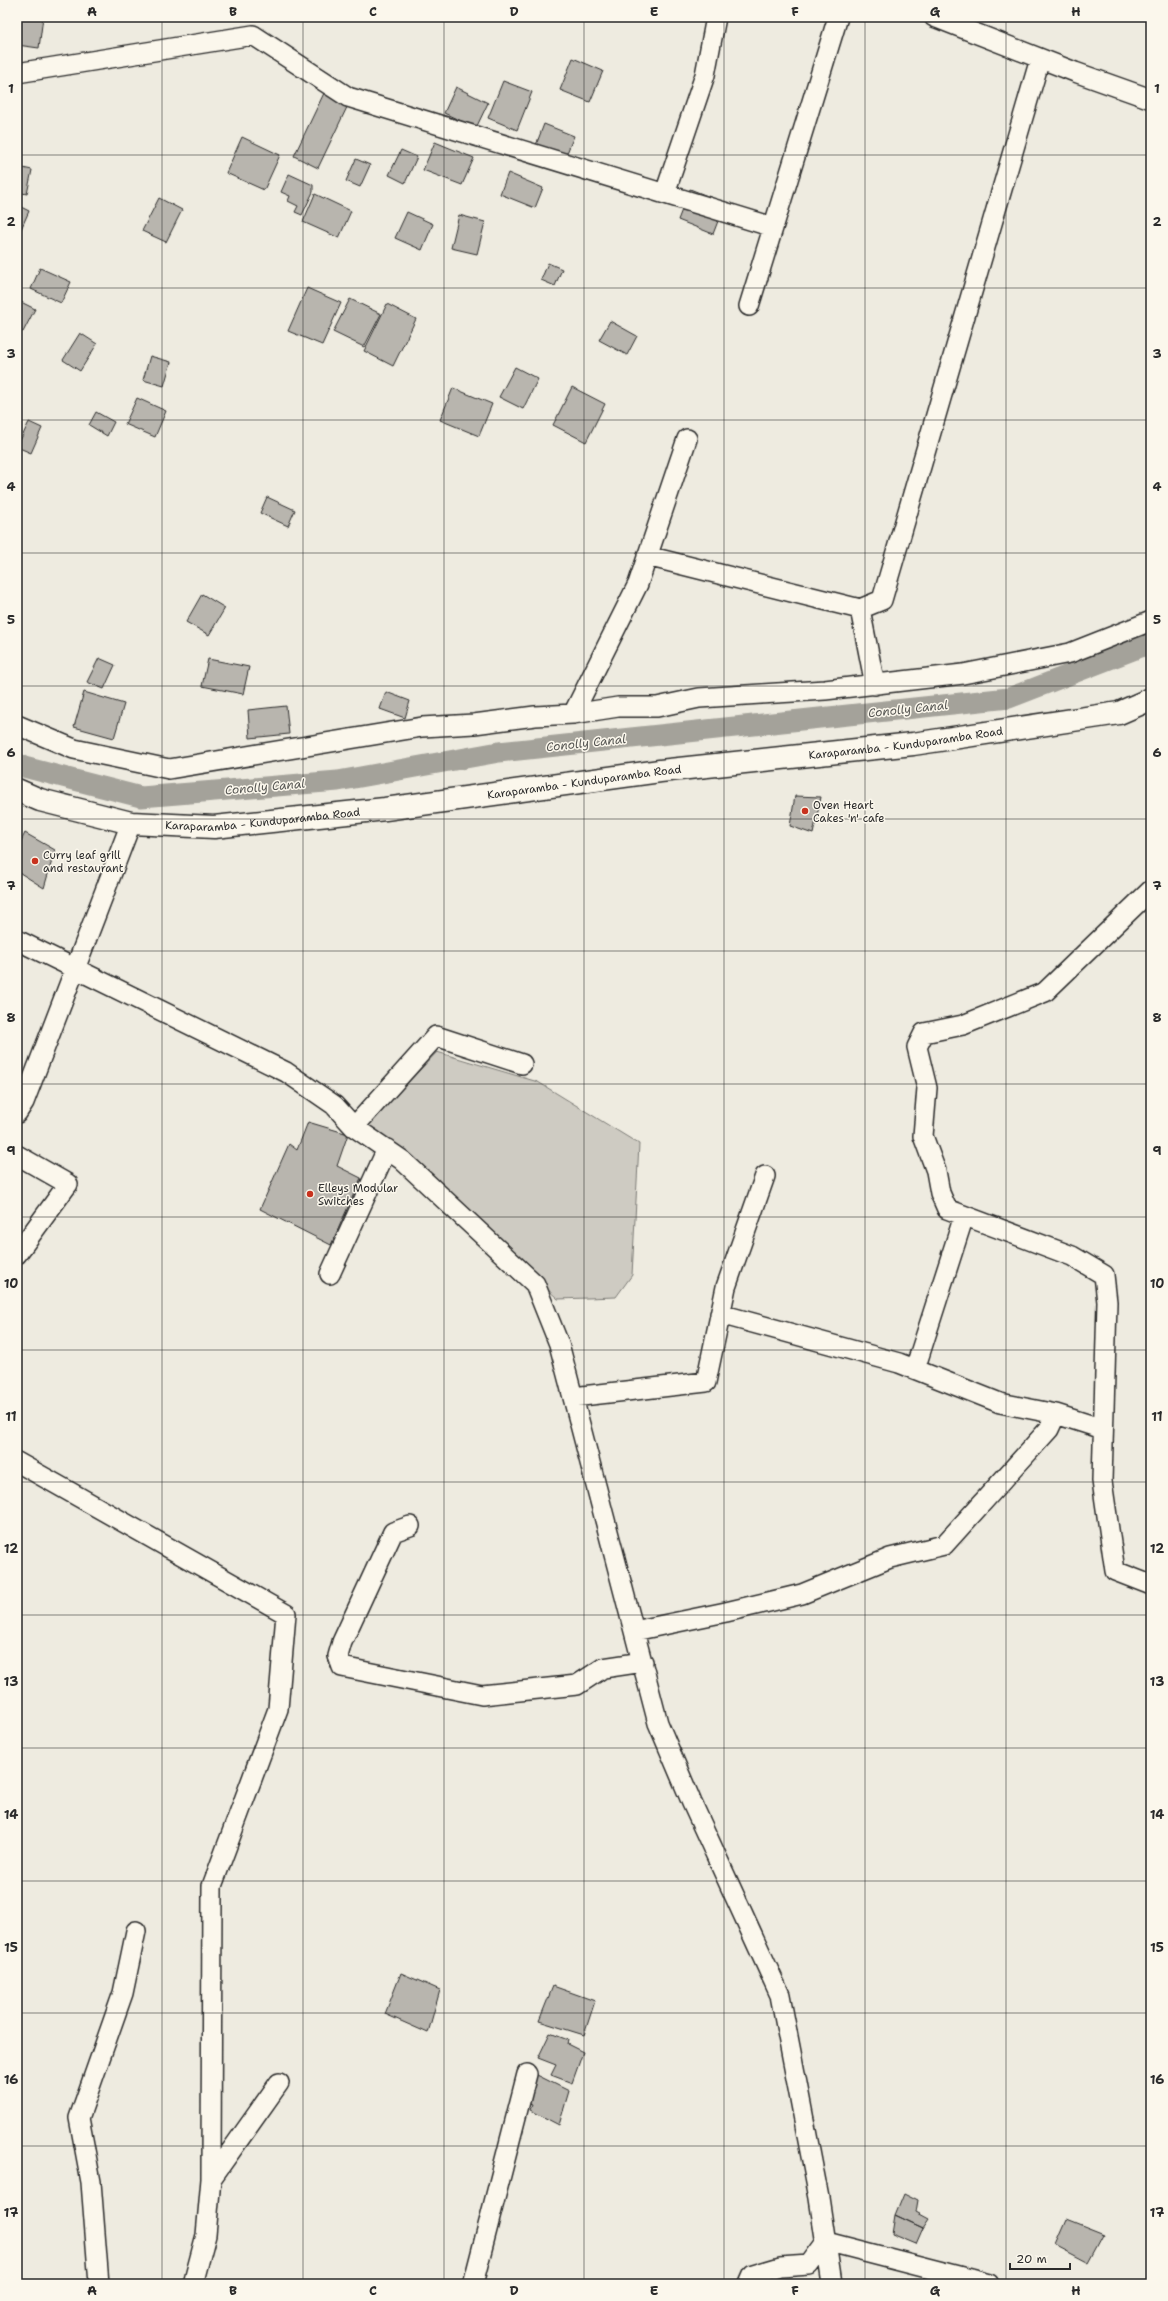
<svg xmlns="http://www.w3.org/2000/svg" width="1168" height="2301" viewBox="0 0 1168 2301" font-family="'Shantell Sans',sans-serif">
  <rect width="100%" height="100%" fill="#eeebe0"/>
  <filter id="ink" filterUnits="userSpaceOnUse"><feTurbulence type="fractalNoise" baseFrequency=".025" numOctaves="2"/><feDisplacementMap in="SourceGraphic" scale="8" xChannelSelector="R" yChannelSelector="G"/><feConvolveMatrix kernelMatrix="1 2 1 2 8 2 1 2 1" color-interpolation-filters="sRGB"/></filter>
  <g filter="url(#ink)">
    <path fill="#cecbc2" stroke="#7c7b76" d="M437 1052 538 1082 639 1144 632 1275 616 1297 558 1299 368 1125Z"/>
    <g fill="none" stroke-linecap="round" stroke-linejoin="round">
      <path stroke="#a4a29a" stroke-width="21" d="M17 763 24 767 141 797 338 781 499 752 1009 698 1151 643"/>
    </g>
    <path fill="#b8b5ae" stroke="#2b2b2b" d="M17 17H43L39 48 17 45Z
      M573 58 603 71 590 102 560 90Z
      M503 81 532 92 517 130 488 118Z
      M456 87 488 103 476 128 444 113Z
      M325 91 349 103 318 168 294 156Z
      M544 124 574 136 562 165 533 153Z
      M242 137 280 155 264 190 226 173Z
      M435 142 474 158 462 185 423 170Z
      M401 150 417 157 405 183 389 175Z
      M356 159 370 165 360 187 346 181Z
      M18 167 32 170 27 194 17 192Z
      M508 173 543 188 535 208 500 194Z
      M289 174 313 185V192L302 215 295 212 298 206 288 201 290 196 281 192Z
      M690 189 725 203 713 234 678 220Z
      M315 194 351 211 339 238 303 222Z
      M159 198 182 210 166 242 142 231Z
      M17 205 29 211 18 236H17Z
      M407 212 433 224 422 250 395 238Z
      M459 215 485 222 477 254 451 248Z
      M548 263 562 269 555 286 541 280Z
      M40 268 71 282 61 303 31 289Z
      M307 288 341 303 322 345 288 331Z
      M350 299 381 314 364 347 333 332Z
      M17 300 35 309 23 332 17 329Z
      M387 304 416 319 393 366 364 351Z
      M610 321 637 336 627 355 599 340Z
      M80 333 97 344 80 371 63 360Z
      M150 356 171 362 164 386 143 380Z
      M515 367 538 379 523 409 499 397Z
      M572 387 605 404 586 442 553 425Z
      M453 388 492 404 479 436 440 420Z
      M137 398 166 411 155 437 125 424Z
      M96 412 114 422 107 436 89 425Z
      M29 422 42 428 31 453 17 447Z
      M267 497 295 510 288 526 260 513Z
      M202 594 225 608 209 635 186 622Z
      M99 658 115 665 104 689 87 682Z
      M208 659 249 667 243 694 202 686Z
      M84 692 124 704 114 738 74 727Z
      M386 692 410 701 405 718 380 709Z
      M286 706 289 734 250 738 248 710Z
      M795 796 821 797 813 834 790 826Z
      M25 833 55 850 44 888 17 871V849Z
      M308 1122 348 1134 337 1166 361 1178 331 1245 260 1209 289 1144 297 1150Z
      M401 1973 440 1990 428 2033 385 2014Z
      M553 1986 595 2001 584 2035 539 2021Z
      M550 2033 568 2040 567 2044 583 2052 572 2083 551 2075 556 2065 538 2058Z
      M531 2072 569 2091 559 2125 530 2110 532 2105 527 2103Z
      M904 2193 918 2200 916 2212 929 2219 923 2228 895 2215Z
      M895 2215 923 2228 916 2244 892 2234Z
      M1066 2219 1104 2234 1089 2262 1055 2244Z"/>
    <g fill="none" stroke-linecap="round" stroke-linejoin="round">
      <defs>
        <path id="street" d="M934 17 1075 72 1151 99
          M17 73 253 35 348 97 773 227
          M665 193 705 75 716 17
          M749 306 838 17
          M647 556 860 609
          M875 685 860 609 882 600 1040 59
          M573 714 638 584 687 439
          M17 725 74 749 169 769 422 727 474 724 535 716 573 714 618 707H657L699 698 825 690 963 674 1070 653 1151 621
          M1151 890 1045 992 963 1025 924 1033 917 1047 927 1088 923 1136 936 1171 940 1193 947 1209 1072 1256 1104 1275 1107 1302 1102 1481 1115 1571 1151 1585
          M17 940 286 1072 334 1105 354 1127 402 1160 535 1284 559 1344 658 1723 692 1803 780 1995 819 2198 832 2284
          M17 1113 24 1102 131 823
          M354 1127 436 1036 522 1064
          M17 1155 68 1184 17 1254
          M330 1274 387 1149
          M720 1314 899 1363 1000 1403 1056 1414 1103 1429
          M915 1369 964 1216
          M573 1397 706 1382 726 1287 765 1176
          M17 1462 286 1614 278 1709 212 1886 211 2179
          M410 1526 393 1532 342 1642 338 1656 342 1667 482 1695 577 1685 603 1668 643 1662
          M634 1631 726 1612 802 1594 890 1558 944 1545 1049 1429 1056 1414
          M99 2284 91 2182 79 2118 123 1993 136 1931
          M193 2284 206 2235 211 2179 279 2083
          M473 2284 527 2074
          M749 2284 753 2275 780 2267 809 2265 826 2242 989 2284"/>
        <g id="secondary">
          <path id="s1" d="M17 790 40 800 131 823 214 827 385 809 660 771 913 744 1119 713 1151 699"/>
        </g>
      </defs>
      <use href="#street" stroke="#2b2b2b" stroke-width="22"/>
      <use href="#secondary" stroke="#2b2b2b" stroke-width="25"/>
      <use href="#street" stroke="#fbf7ec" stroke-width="19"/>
      <use href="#secondary" stroke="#fbf7ec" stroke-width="22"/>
    </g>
  </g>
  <path fill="none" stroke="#2b2b2b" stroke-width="1" stroke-opacity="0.55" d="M162 17V2284M303 17V2284M444 17V2284M584 17V2284M724 17V2284M865 17V2284M1006 17V2284M17 155H1151M17 288H1151M17 420H1151M17 553H1151M17 686H1151M17 819H1151M17 951H1151M17 1084H1151M17 1217H1151M17 1350H1151M17 1482H1151M17 1615H1151M17 1748H1151M17 1881H1151M17 2013H1151M17 2146H1151"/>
  <g fill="#c8321e" stroke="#fbf7ec" stroke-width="1.5">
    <circle cx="805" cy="811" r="4"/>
    <circle cx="35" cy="861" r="4"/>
    <circle cx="310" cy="1194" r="4"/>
  </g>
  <g text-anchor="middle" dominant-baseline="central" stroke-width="3" stroke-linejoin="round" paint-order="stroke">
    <g font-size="11" fill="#2b2b2b" stroke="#fbf7ec">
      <text stroke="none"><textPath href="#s1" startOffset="899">Karaparamba - Kunduparamba Road</textPath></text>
      <text stroke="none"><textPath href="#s1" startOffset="575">Karaparamba - Kunduparamba Road</textPath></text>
      <text stroke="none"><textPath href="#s1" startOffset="251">Karaparamba - Kunduparamba Road</textPath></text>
    </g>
    <g font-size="11" fill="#2b2b2b" stroke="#fbf7ec" text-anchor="start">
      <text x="813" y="805">Oven Heart<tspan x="813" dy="13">Cakes 'n' cafe</tspan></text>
      <text x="43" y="855">Curry leaf grill<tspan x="43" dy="13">and restaurant</tspan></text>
      <text x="318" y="1188">Elleys Modular<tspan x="318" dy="13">Switches</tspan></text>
    </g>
    <g font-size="12" font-style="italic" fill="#555552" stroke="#fbf7ec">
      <text transform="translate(908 709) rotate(-6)">Conolly Canal</text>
      <text transform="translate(586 743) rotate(-6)">Conolly Canal</text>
      <text transform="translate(265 787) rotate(-5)">Conolly Canal</text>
    </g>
  </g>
  <rect width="1168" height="2301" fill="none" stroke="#fbf7ec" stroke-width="44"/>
  <path d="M1010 2263v6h60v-6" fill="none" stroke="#2b2b2b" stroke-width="2"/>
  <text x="1016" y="2263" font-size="12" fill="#2b2b2b" stroke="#fbf7ec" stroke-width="3" paint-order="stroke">20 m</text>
  <rect x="22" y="22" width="1124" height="2257" fill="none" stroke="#2b2b2b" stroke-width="1.5"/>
  <g font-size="13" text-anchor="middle" font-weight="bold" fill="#2b2b2b">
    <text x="92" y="16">A</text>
    <text x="233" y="16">B</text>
    <text x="373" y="16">C</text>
    <text x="514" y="16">D</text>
    <text x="654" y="16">E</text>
    <text x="795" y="16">F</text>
    <text x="935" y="16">G</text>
    <text x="1076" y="16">H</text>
    <text x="11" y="93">1</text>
    <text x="1157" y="93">1</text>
    <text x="11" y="226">2</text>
    <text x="1157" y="226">2</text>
    <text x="11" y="358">3</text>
    <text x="1157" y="358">3</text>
    <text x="11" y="491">4</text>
    <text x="1157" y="491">4</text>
    <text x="11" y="624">5</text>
    <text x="1157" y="624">5</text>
    <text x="11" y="757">6</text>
    <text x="1157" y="757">6</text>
    <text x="11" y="890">7</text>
    <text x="1157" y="890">7</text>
    <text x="11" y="1022">8</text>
    <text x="1157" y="1022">8</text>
    <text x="11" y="1155">9</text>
    <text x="1157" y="1155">9</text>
    <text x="11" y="1288">10</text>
    <text x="1157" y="1288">10</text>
    <text x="11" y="1421">11</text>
    <text x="1157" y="1421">11</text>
    <text x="11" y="1553">12</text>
    <text x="1157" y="1553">12</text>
    <text x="11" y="1686">13</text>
    <text x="1157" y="1686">13</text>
    <text x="11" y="1819">14</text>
    <text x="1157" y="1819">14</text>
    <text x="11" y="1952">15</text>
    <text x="1157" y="1952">15</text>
    <text x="11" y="2084">16</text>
    <text x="1157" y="2084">16</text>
    <text x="11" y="2217">17</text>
    <text x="1157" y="2217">17</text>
    <text x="92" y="2295">A</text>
    <text x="233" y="2295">B</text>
    <text x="373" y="2295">C</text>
    <text x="514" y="2295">D</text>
    <text x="654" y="2295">E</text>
    <text x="795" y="2295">F</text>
    <text x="935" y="2295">G</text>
    <text x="1076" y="2295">H</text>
  </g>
</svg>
